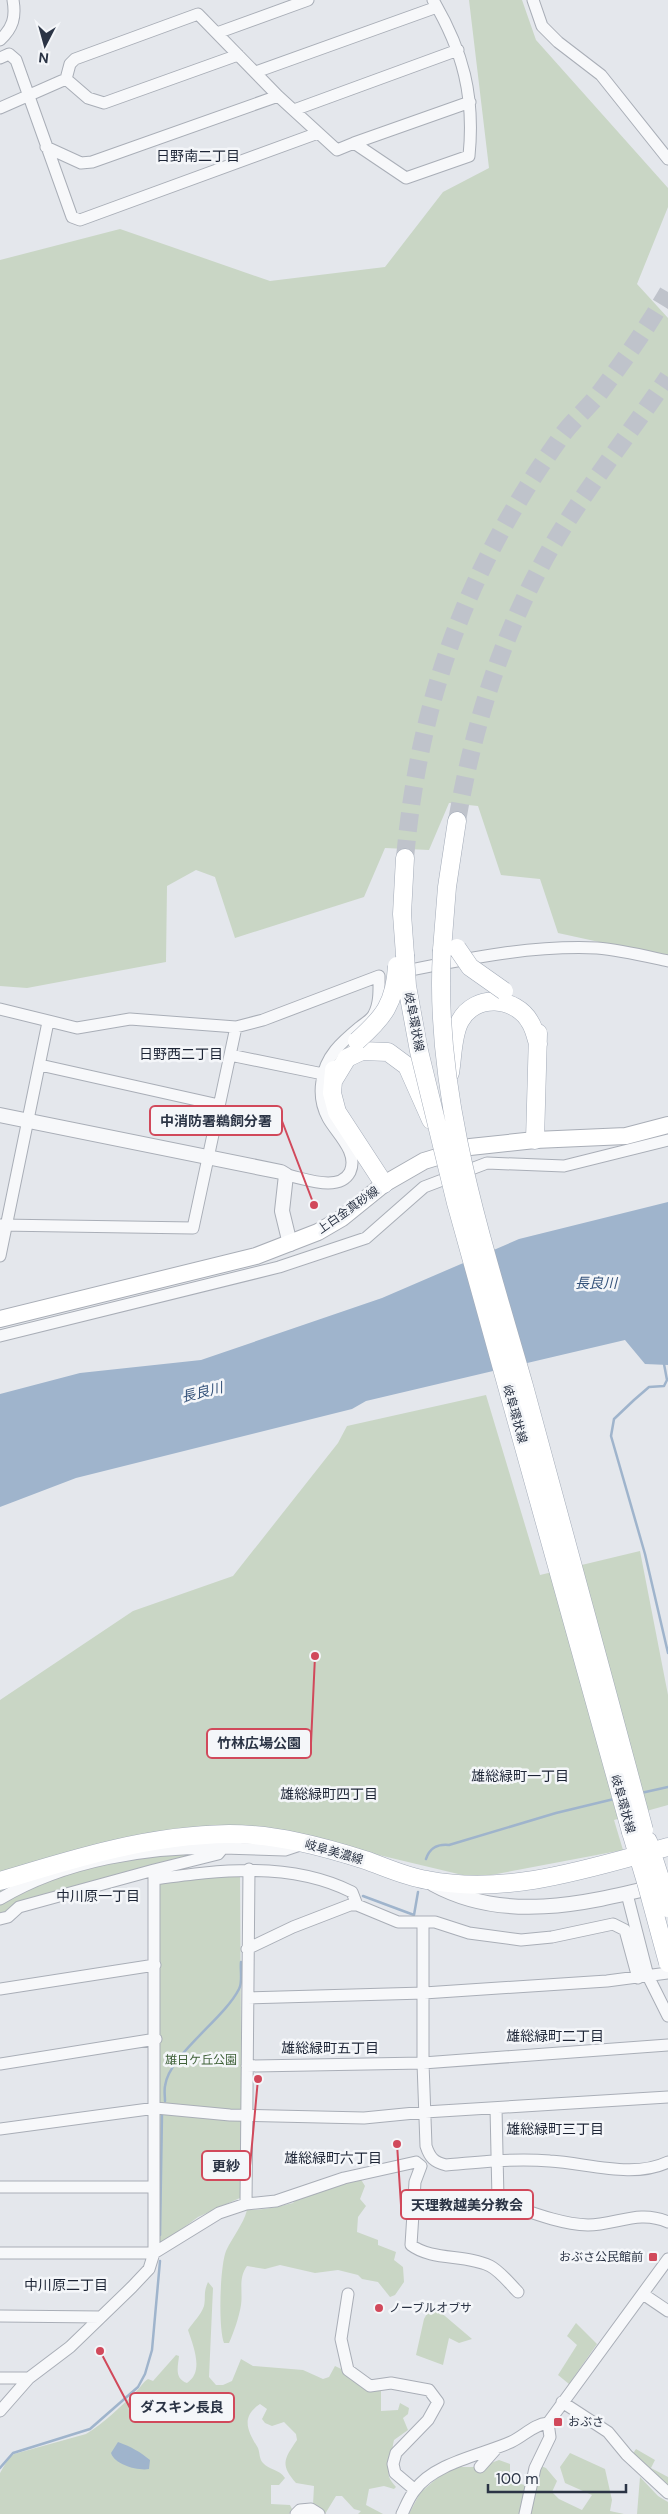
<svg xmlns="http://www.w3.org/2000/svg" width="668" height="2514" viewBox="0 0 668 2514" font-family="'DM Sans','Noto Sans JP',sans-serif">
  <rect width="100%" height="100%" fill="#e4e7ec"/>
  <path fill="#c9d6c5" d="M469 0H522L536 40 668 188V207L637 284 668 318V957L558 933 540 879 501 875 478 806 449 803 429 850 385 848 364 897 235 938 215 877 196 870 167 886 166 962 27 988 0 986V260L120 229 270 281 385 267 443 192 489 168Z
    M486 1395 540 1575 640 1551 668 1695V1805L614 1820 623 1850 475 1878 295 1835 214 1825 96 1846 0 1873V1700L133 1611 233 1576 338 1443 347 1426Z
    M196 1853 0 1914V1887L92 1859Z
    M240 1875 242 2197 198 2217 160 2245V1883Z
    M360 2178 365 2186 360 2199 366 2206 358 2217 357 2232 378 2240V2245L396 2252 394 2260 403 2267 404 2282 395 2295 390 2297 378 2282 362 2279 358 2275 338 2270 315 2273 280 2265 265 2269 247 2266C238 2278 243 2291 241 2305 239 2317 234 2332 229 2343H224C218 2327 220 2266 226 2251 233 2236 243 2225 247 2210 265 2210 276 2207 293 2203L299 2196Z
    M208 2282 213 2288 209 2377 216 2385H223L232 2381 241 2359 253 2366 303 2370 323 2379 329 2377 335 2366 381 2388V2411L398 2410 400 2403 409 2408 408 2414 403 2418 408 2430 394 2440C392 2446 393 2452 392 2458 390 2475 384 2473 396 2487L394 2489 384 2486 369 2489 366 2505 383 2514H358L361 2511 354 2509 342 2496H336L325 2514 313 2505 314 2486 296 2483C279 2464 285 2458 297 2440L296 2434 284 2422 272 2426 265 2423 262 2419 267 2409 260 2404C240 2417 248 2432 258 2448 260 2453 259 2459 263 2463 269 2470 279 2469 285 2478L279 2485H271V2504L290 2505 292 2509 289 2514H0V2473L8 2459 14 2454 86 2434C104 2423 120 2407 135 2393 140 2388 143 2382 148 2379L153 2381 176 2355 179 2356C178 2367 174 2378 187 2383 204 2372 194 2348 188 2330 193 2322 201 2315 204 2306 206 2297 203 2293 208 2282Z
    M432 2305 472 2339 459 2343 449 2338 443 2365 416 2355 424 2319Z
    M576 2323 597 2344 569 2384 558 2375 577 2345 567 2336Z
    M636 2449 655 2460 651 2468 668 2477V2487L632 2455Z
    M570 2453 605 2469 612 2500 610 2511 624 2514H409L420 2493 450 2467H480L499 2460 510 2464V2481L532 2487 538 2465 546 2468 557 2481 552 2492 559 2499 582 2510 592 2495 565 2483 560 2467Z
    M640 2477 658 2496 668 2502V2514H637Z"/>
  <path fill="#9fb4cc" d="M668 1202V1365L645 1364 625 1340 366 1401 352 1409 76 1478 0 1507V1394L80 1373 201 1360 382 1298 519 1239Z
    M118 2442C132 2447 140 2452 150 2460L149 2469C138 2471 115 2465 111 2453Z"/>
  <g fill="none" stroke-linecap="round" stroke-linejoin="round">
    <path stroke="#9fb4cc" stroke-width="2.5" d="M664 1364 667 1380 664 1386 649 1387 634 1400 614 1419 611 1436 645 1554 668 1653
      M641 1793 668 1787
      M426 1859C430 1847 438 1844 449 1845L556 1813 614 1799
      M363 1896 414 1915 418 1892
      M165 2101C165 2096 164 2091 165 2086 169 2055 224 2019 239 1989 243 1982 240 1970 241 1962
      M160 2235 162 2113
      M0 2468 13 2453 90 2429 138 2387 145 2374 152 2350 160 2261"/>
    <path stroke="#bfc3cb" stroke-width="18" stroke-dasharray="18 9" stroke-linecap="butt" d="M457 821C475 716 508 614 566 523 598 473 635 426 668 377
      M405 858C419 701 466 570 558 441 569 424 585 411 598 395 623 362 647 328 668 292"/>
    <defs>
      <path id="minor" d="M533 0 542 26 558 42 601 75 668 159
        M217 33 308 0
        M0 40C13 28 16 17 13 0
        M0 58 9 54 16 60 72 217 80 220 318 133
        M256 72 437 7
        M66 79 88 98 104 103 238 55
        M0 108 66 79 70 64 75 59 198 14 278 96 337 150 354 143 406 178 469 156C475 96 463 51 433 0
        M294 110 458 50
        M354 143 470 102
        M46 147 81 163 92 162 278 96
        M401 972C465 959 531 945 597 948 621 950 645 956 668 961
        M0 1009 77 1028 130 1019 236 1027 263 1020 379 976C379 989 380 1003 374 1014 372 1019 365 1023 360 1027 342 1042 325 1056 322 1081 320 1093 322 1107 328 1118 336 1133 359 1152 350 1172 339 1193 304 1178 286 1175
        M230 1055 323 1074
        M40 1065 219 1105
        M0 1225 193 1228 236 1027
        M0 1256 48 1022
        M0 1336 279 1267 366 1238 424 1187 487 1163 564 1166 668 1140
        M155 1879C221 1870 290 1861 352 1892L357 1905
        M627 1894 648 1976 668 2016
        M0 1899C65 1860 148 1847 223 1848
        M0 1919 8 1917 19 1907 154 1870
        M423 1923V2063L426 2146C430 2158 434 2162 446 2165 480 2162 515 2158 550 2161 587 2163 633 2179 668 2162
        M247 1949 293 1927 350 1905H357L398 1922H435L469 1933 521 1940 552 1937 613 1924 625 1930 638 1978
        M0 1989 155 1965
        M248 1998 424 1993 607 1981 668 1973
        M0 2064 156 2039
        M247 2066 423 2063 668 2045
        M496 2108 498 2199 501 2202C528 2211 559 2224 588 2225 616 2225 639 2209 668 2222
        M0 2129 156 2108 230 2115 364 2118 425 2112 668 2097
        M0 2187H154
        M246 2204 249 1869
        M0 2253H154L219 2213 246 2204 276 2201 344 2178 416 2162 421 2166 415 2182 411 2245C432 2261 466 2254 490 2266 500 2271 510 2284 518 2292
        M348 2294 341 2339 348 2370 370 2386 391 2383 429 2390 438 2402 428 2420 396 2453 393 2464 395 2473 415 2490
        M643 2294 668 2311
        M0 2316 101 2317
        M0 2378H29
        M562 2402 608 2432 627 2455 668 2493
        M0 2411 29 2378 70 2347 132 2287 149 2269 154 2253V1870L218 1854 223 1848 285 1850 303 1844
        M480 2467 495 2450
        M296 2514 300 2510 311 2509 319 2514
        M402 2514C406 2506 409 2497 415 2490 434 2463 482 2455 511 2442 524 2436 534 2424 548 2423
        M525 2514 535 2468 550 2437 548 2423 668 2259"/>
      <path id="tertiary" d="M0 1115 281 1172 286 1175 282 1211 290 1244
        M433 1884C504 1923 583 1904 658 1886"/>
      <path id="secondary" d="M0 1319 256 1256 318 1232 342 1218 384 1184 424 1161 470 1147 535 1140 626 1136 668 1125"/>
      <path id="primary" d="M442 950 447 887 457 821
        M405 955 402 914 405 858
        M334 1070 332 1093 337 1112 384 1184
        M450 1073C453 1056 452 1036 460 1021 475 993 516 997 530 1022 534 1028 536 1037 538 1044
        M333 1081 347 1058 362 1051 388 1052 407 1066 431 1120
        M535 1140 538 1033
        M631 1832 646 1882
        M648 1841 660 1878
        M0 1881C75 1858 149 1835 229 1834 275 1834 321 1846 365 1860 385 1867 406 1877 427 1880 508 1896 590 1868 668 1847"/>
    </defs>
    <use href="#minor" stroke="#a9aeb7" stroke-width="13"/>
    <use href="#tertiary" stroke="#a9aeb7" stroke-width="16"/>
    <use href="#secondary" stroke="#a9aeb7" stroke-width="18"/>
    <use href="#primary" stroke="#a3abb8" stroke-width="19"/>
    <use href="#minor" stroke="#f7f8fa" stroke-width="11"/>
    <use href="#tertiary" stroke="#f7f8fa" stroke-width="14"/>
    <use href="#secondary" stroke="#fff" stroke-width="16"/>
    <use href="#primary" stroke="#fff" stroke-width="18"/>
    <defs>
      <path id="primary-bridge" d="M457 948 470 967 504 991
        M442 950C433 1098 484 1245 524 1386 565 1533 604 1682 644 1830
        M405 955 407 986 419 1051 456 1203 631 1832
        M357 1041C384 1017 395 1003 397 966
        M660 1878 668 1908
        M646 1882 668 1963"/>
    </defs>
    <use href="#primary-bridge" stroke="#a3abb8" stroke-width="19" stroke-linecap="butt"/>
    <use href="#primary-bridge" stroke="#fff" stroke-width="18"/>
  </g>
  <g fill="#d1495b" stroke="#f4f6f9" stroke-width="2">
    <rect x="648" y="2252" width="10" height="10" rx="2.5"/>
    <circle cx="379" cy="2308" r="5"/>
    <rect x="553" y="2417" width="10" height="10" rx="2.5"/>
  </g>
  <g text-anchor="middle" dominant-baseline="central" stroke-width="5" stroke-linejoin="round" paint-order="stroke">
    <g font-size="12" fill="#2b3445" stroke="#f4f6f9">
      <text transform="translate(414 1022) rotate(79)">岐阜環状線</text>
      <text transform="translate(348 1210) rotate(-35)">上白金真砂線</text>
      <text transform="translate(515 1414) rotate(74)">岐阜環状線</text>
      <text transform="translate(623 1804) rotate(74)">岐阜環状線</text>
      <text transform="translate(334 1852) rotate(16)">岐阜美濃線</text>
    </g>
    <g font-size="12" fill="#3f6138" stroke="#f4f6f9">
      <text x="201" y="2060">雄日ケ丘公園</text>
    </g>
    <g font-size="12" fill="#2b3445" stroke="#f4f6f9" text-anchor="start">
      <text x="643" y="2257" text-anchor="end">おぶさ公民館前</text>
      <text x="389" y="2308">ノーブルオブサ</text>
      <text x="568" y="2422">おぶさ</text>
    </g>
    <g font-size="14" fill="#1d2536" stroke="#f4f6f9">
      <text x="198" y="156">日野南二丁目</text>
      <text x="181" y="1054">日野西二丁目</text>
      <text x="520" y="1776">雄総緑町一丁目</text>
      <text x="329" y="1794">雄総緑町四丁目</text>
      <text x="98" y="1896">中川原一丁目</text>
      <text x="555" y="2036">雄総緑町二丁目</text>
      <text x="330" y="2048">雄総緑町五丁目</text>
      <text x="555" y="2129">雄総緑町三丁目</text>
      <text x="333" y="2158">雄総緑町六丁目</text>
      <text x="66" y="2285">中川原二丁目</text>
    </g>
    <g font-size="14" font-style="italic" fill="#34527a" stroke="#f4f6f9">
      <text x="596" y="1283">長良川</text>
      <text transform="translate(202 1392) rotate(-14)">長良川</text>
    </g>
  </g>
  <path fill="none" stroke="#d1495b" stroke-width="2" d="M314 1205L282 1121M315 1656L311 1743M258 2079L250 2166M397 2144L401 2205M100 2351L130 2408"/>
  <g fill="#d1495b" stroke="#f4f6f9" stroke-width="2">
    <circle cx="314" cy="1205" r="5"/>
    <circle cx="315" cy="1656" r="5"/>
    <circle cx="258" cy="2079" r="5"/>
    <circle cx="397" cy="2144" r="5"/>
    <circle cx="100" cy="2351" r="5"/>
  </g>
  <g fill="#f4f6f9" stroke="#d1495b" stroke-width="2">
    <rect x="150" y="1106" width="132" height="29" rx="5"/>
    <rect x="207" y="1729" width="104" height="29" rx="5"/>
    <rect x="202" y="2151" width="48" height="29" rx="5"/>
    <rect x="401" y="2190" width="132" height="29" rx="5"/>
    <rect x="130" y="2393" width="104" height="29" rx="5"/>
  </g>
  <g font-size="14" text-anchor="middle" font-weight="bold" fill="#2b3445">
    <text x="216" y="1126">中消防署鵜飼分署</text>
    <text x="259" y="1748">竹林広場公園</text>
    <text x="226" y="2171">更紗</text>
    <text x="467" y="2210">天理教越美分教会</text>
    <text x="182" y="2412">ダスキン長良</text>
  </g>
  <g transform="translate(45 45) rotate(186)" stroke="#f4f6f9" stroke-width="4" paint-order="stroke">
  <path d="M0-4L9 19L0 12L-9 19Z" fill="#2b3445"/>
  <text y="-8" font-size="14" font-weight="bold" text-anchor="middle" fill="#2b3445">N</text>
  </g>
  <path d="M488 2484v8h138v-8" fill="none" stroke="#2b3445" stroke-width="2.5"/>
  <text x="496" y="2484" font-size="15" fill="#2b3445" stroke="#f4f6f9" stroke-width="4" paint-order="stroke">100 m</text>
</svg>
